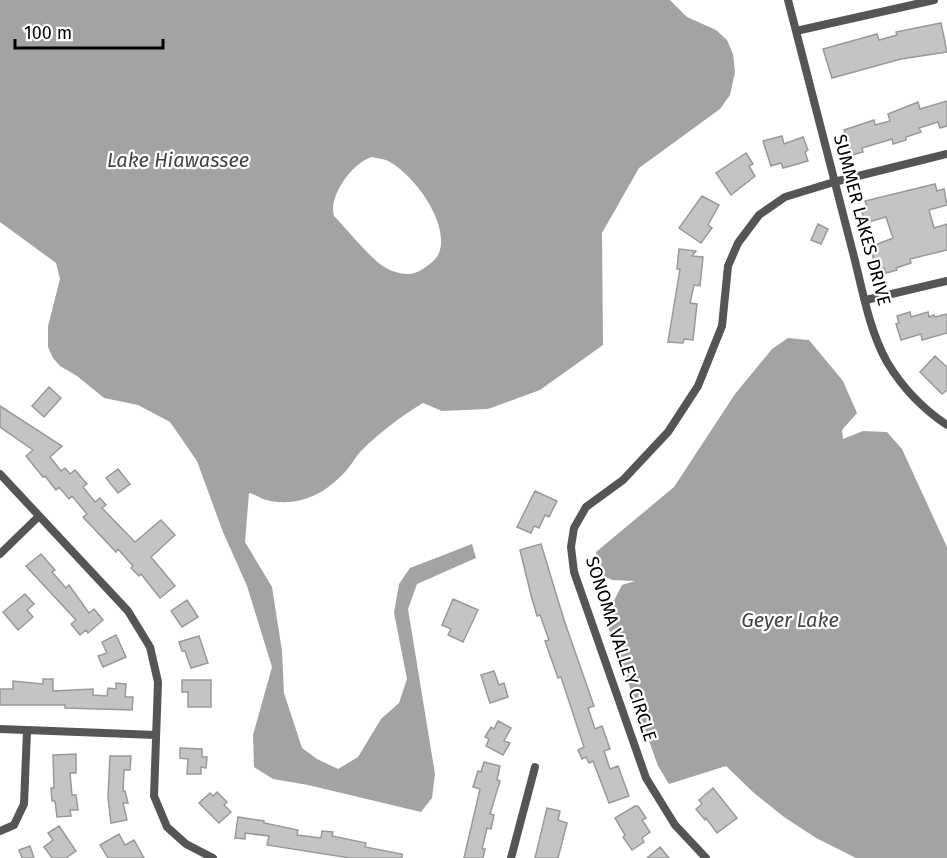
<svg xmlns="http://www.w3.org/2000/svg" width="947" height="858" viewBox="0 0 947 858" font-family="'Fira Sans',sans-serif">
  <rect width="100%" height="100%" fill="#fff"/>
  <path fill="#a3a3a3" fill-rule="evenodd" d="M0 0H670L687 17 716 30 727 40 733 54 735 72 730 95 720 109 639 168 602 233 603 345 540 390 488 409 442 411 423 403C400 417 380 432 361 451 354 459 349 469 341 476 321 497 294 507 266 500 260 498 254 494 249 493L245 542 272 587 282 651 284 693 302 748 317 759 338 769 358 757 381 719 399 703 407 679 394 613 399 584 410 568 472 544 476 558 417 584 408 609 435 774 432 798 421 812 308 785 273 779 254 767 253 735 272 667 247 586 223 532 197 461 170 422 138 405 104 398 77 376 60 366 53 358 48 347V326L60 279 56 263 0 222ZM372 157C376 158 382 159 386 160 412 172 448 220 440 250 438 259 429 265 421 270 411 277 397 274 386 268 370 259 348 230 334 216 328 196 353 162 372 157Z
    M788 338 809 340 843 381 857 413 842 430 843 439 863 431 887 432 902 449 947 547V858H856L816 838 784 817 754 793 726 766 669 784 658 766 605 618 622 585 635 581 612 580 598 573 596 552 674 487 735 394 772 349Z"/>
  <path fill="#c4c4c4" stroke="#999" stroke-width="1.5" d="M941 23 947 52 901 59 832 78 823 49 877 34 879 40 897 35 896 32Z
    M947 101V126L940 128 938 122 919 128 921 132 906 137V140L893 144 892 139 862 148 863 152 852 155 844 130 874 120 875 125 890 121 888 114 918 102 920 109Z
    M782 136 784 144 803 137 808 150 805 152 808 161 783 168 781 163 771 166 763 141Z
    M746 153 753 164 749 166 755 176 731 195 716 173Z
    M935 184 937 191 944 189 947 205 929 210 934 228 947 224V250L910 259 911 263 896 268 897 270 886 273 884 268 877 271 870 247 893 238 886 217 865 223 861 209 867 207 865 201Z
    M702 196 719 205 708 225 712 228 701 243 679 228Z
    M818 224 828 229 821 244 811 240Z
    M679 249 696 251 692 256 703 257 700 286 694 285 690 303 697 304 693 340 684 339 683 343 668 342 680 269H677Z
    M910 312 911 317 928 312 929 317 934 315 935 317 947 314V333L922 340 921 334 901 340 896 324 899 323 897 316Z
    M935 356 947 367V390L942 394 920 372Z
    M49 387 61 398 44 417 32 406Z
    M0 406 62 446 50 457 61 471 65 468 70 474 75 470 87 484 83 487 95 502 100 498 106 505 102 508 135 542 161 520 175 535 151 557 175 586 160 598 141 574 139 576 131 568 133 566 118 549 116 552 83 517 87 514 72 496 69 499 59 487 56 490 45 476 43 477 26 456 33 450 0 427Z
    M118 469 130 484 118 493 106 478Z
    M535 491 557 501 549 517 545 515 539 528 534 526 531 533 517 527Z
    M541 544 564 620 594 706 588 708 595 729 602 726 610 749 604 751 610 769 618 766 629 796 609 803 593 761 589 763 586 757 582 759 578 750 584 747 561 677 558 678 545 641 549 640 540 615 537 616 531 595 520 550Z
    M41 554 55 570 52 572 66 588 69 585 89 613 94 609 103 620 88 633 86 630 80 635 71 624 76 620 26 566Z
    M25 594 34 604 27 610 33 617 18 630 3 612Z
    M453 599 478 610 463 642 448 635 451 629 442 625Z
    M187 600 198 617 182 627 171 611Z
    M116 635 126 657 103 667 98 656 107 653 102 642Z
    M199 636 208 663 191 668 185 651H182L179 642Z
    M494 671 499 685 504 683 508 697 490 703 481 675Z
    M43 679H53V691L93 689V695L107 696 108 688 116 689V683L126 684 125 697H133L132 710 65 708V705H0V689H13V681L43 684Z
    M182 680H211V707H188V692H182Z
    M498 721 511 728 504 741 510 743 503 755 486 746 489 739 485 737 491 727 494 729Z
    M180 748 202 749V757H207L206 768 201 767V774H187L188 759 180 758Z
    M76 754V773H70L72 795H76L78 810H70L71 816 57 817 55 801H52L51 788H54L53 755Z
    M110 756H131L130 770H124L123 791H125L128 803H123L127 820 111 823 108 797Z
    M484 762 500 766 497 780 500 781 490 814 494 815 491 829 487 828 482 849H485L483 858H464L480 789 473 787 478 771 481 772Z
    M713 788 737 818 717 833 706 818 705 820 696 809 702 804 699 800Z
    M217 792 227 802 224 805 231 812 219 823 199 803 210 793 213 796Z
    M635 806H638L646 818 642 820 650 832 642 838 644 842 632 850 623 837 625 835 615 818Z
    M547 808 560 811 558 820 567 823 558 858H535Z
    M238 817 264 821V823L298 830 297 835 321 838 322 831 333 832 332 836 366 843 365 847 402 854V858H350L267 845 269 836 245 833V839L235 838Z
    M59 826 76 851 66 858H52L44 847 53 840 48 833Z
    M119 834 125 845 134 840 144 858H108L100 845Z
    M30 846 34 858H22L19 850Z
    M660 847 669 858H647Z"/>
  <g fill="none" stroke-linecap="round" stroke-linejoin="round">
    <path stroke="#555" stroke-width="8" d="M788 0C810 83 830 166 852 249 862 286 868 328 887 362 902 387 923 409 947 425
      M796 31 934 0
      M866 300 947 281
      M0 474 128 611 150 647 158 682 154 796 167 827 186 844 213 858
      M0 554 39 516
      M0 729 156 735
      M0 831 14 825 24 804 27 731
      M511 858 535 767
      M706 858 675 825 646 778 574 572 571 547 574 528 586 507 623 480 668 432 698 386 722 326 728 266 738 243 759 215 785 197 834 182 947 154"/>
  </g>
  <g text-anchor="middle" dominant-baseline="central" stroke-width="4.5" stroke-linejoin="round" paint-order="stroke">
    <g font-size="18" fill="#000" stroke="#fff">
      <text transform="translate(862 220) rotate(75)">SUMMER LAKES DRIVE</text>
      <text transform="translate(621 649) rotate(72)">SONOMA VALLEY CIRCLE</text>
    </g>
    <g font-size="20" font-style="italic" fill="#444" stroke="#fff">
      <text x="178" y="160">Lake Hiawassee</text>
      <text x="790" y="620">Geyer Lake</text>
    </g>
  </g>
  <path d="M15 39v9h148v-9" fill="none" stroke="#000000" stroke-width="3"/>
  <text x="24" y="39" font-size="18" fill="#000000" stroke="#ffffff" stroke-width="4.5" paint-order="stroke">100 m</text>
</svg>
